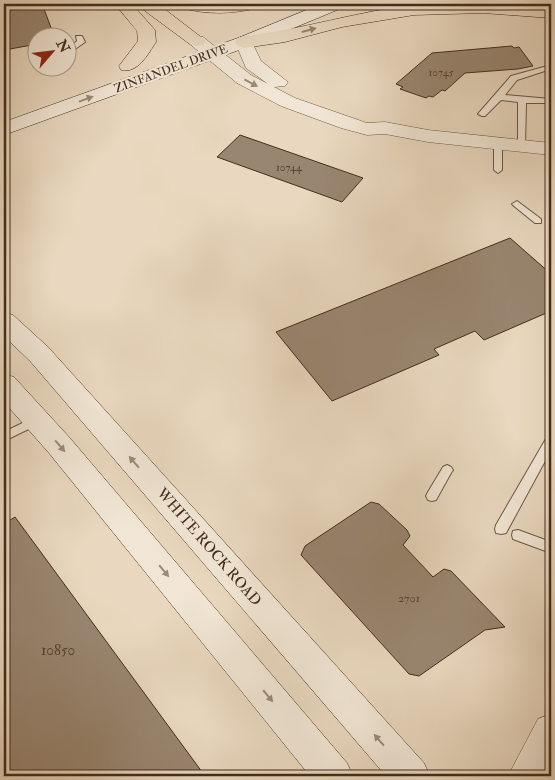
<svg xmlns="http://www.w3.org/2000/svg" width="555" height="780" viewBox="0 0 555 780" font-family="'IM FELL Double Pica',serif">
  <rect width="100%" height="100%" fill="#e9d8bf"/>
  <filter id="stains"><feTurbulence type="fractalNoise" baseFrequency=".004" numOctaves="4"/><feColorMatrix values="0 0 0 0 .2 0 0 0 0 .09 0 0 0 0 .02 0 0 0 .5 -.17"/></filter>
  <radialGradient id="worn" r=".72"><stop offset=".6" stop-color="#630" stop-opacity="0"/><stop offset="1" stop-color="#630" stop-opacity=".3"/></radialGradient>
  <path fill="#998671" stroke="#432d1c" d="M4 4H42L55 38H38V44L4 50V26L8 21Z
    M512 46 514 48 519 47 533 66 518 69 465 73 445 91 442 90 433 97 429 96 426 98 400 89 403 87 396 84 432 53Z
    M240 135 363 178 342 202 217 157Z
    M510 238 551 274V311L484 340 475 331 434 349 439 355 332 401 276 332Z
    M371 502 379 504 407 530 410 536 403 545 433 577 444 569 451 571 505 627 485 630 419 676 409 674 301 555 305 546Z
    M15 517 205 776H4V524Z"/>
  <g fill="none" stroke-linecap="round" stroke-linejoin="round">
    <defs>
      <path id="service" d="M76 36H82L85 42 68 54V49L77 41Z
        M551 65V69L517 80 505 95 551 99V103H526L525 146 521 149 518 148V102L501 100 485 116H482L478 114 511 76Z
        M498 141 502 144V170L498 173 494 170V144Z
        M517 201 541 219V223H535L514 206 512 204Z
        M37 416 41 417 43 420 41 423 4 441V432Z
        M551 435V450L506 533 501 534 496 533 495 529 496 525 547 437Z
        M447 465 451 467 453 470 451 473 436 500 432 501 428 500 426 496 428 492 443 467Z
        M518 530 551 542V553L513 539 512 535 513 531Z"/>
      <path id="tertiary" d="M197 36 203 37 251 75 268 84 246 68 235 42 238 38 244 36 250 38 261 61 288 82 285 86 274 87 295 98 367 123 385 122 428 130 551 143V155L428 142 385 134 367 135 341 128 281 106 237 83 191 45 188 41 191 37Z
        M551 714V769L547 776H508L538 719Z"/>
      <path id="secondary" d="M321 4H345L342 8 250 46 4 135V122L238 38Z
        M4 312 13 315 48 347 424 763 430 776H386L30 361 4 336Z
        M4 374 14 377 69 437 347 763 353 776H310L49 453 4 402Z"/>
      <path id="motorway" d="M115 4H132L155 30 156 42C148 54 138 74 121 70L119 66 138 41 137 31Z
        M139 4H158L206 41 203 45 197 46 191 45 141 8Z
        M179 4H261L258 8C232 14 208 15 182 8Z
        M496 4 551 8V18L483 13 414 15 342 27 285 42 244 48 238 46 235 42 238 38 244 36C301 30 355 12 413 5 440 2 469 4 496 4Z"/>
    </defs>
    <use href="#service" stroke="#6c5845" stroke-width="2"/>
    <use href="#tertiary" stroke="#6c5845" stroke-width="1"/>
    <use href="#secondary" stroke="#432d1c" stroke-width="1"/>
    <use href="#motorway" stroke="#432d1c" stroke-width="1"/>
    <use href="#service" fill="#f1e6d5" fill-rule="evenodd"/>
    <use href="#tertiary" fill="#f1e6d5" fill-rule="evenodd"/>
    <use href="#secondary" fill="#f1e6d5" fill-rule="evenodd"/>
    <use href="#motorway" fill="#e9d8bf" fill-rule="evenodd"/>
  </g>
  <defs><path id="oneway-solid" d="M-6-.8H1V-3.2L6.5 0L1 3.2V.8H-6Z" transform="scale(1.25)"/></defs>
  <use fill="#96826e" href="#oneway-solid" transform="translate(309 30) rotate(-15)"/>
  <g fill="#9a8a78">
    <use href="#oneway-solid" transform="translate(251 83) rotate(28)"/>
    <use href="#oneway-solid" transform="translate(86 99) rotate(-20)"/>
    <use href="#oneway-solid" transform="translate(60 446) rotate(49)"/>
    <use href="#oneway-solid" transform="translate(134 462) rotate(-131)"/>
    <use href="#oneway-solid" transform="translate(164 571) rotate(50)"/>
    <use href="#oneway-solid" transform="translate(268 696) rotate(50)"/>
    <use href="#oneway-solid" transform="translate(379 740) rotate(-131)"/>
  </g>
  <g text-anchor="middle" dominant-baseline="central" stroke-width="4.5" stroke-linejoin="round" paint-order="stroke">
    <g font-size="11" fill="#584331">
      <text x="441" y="72">10745</text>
      <text x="289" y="167">10744</text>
    </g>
    <g font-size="12" fill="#432d1c" stroke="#f1e6d5">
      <text transform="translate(171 69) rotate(-20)">ZINFANDEL DRIVE</text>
    </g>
    <g font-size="12" fill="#584331">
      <text x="409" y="598">2701</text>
    </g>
    <g font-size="15" fill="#432d1c" stroke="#f1e6d5">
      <text transform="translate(209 547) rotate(49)">WHITE ROCK ROAD</text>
    </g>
    <g font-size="15" fill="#584331">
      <text x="58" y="650">10850</text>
    </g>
  </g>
  <rect width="555" height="780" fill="none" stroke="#e9d8bf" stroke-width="20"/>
  <rect x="5" y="5" width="545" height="770" fill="none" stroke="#432d1c" stroke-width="2.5"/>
  <rect x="10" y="10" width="535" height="760" fill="none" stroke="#432d1c"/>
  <g transform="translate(52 52) rotate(62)"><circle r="24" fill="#f1e6d5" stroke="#ab9c8b"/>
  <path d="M0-4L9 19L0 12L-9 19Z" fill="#8f2418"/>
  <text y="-8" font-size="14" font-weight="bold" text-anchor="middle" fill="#432d1c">N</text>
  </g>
  <rect width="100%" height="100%" filter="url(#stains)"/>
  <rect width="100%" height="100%" fill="url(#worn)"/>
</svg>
